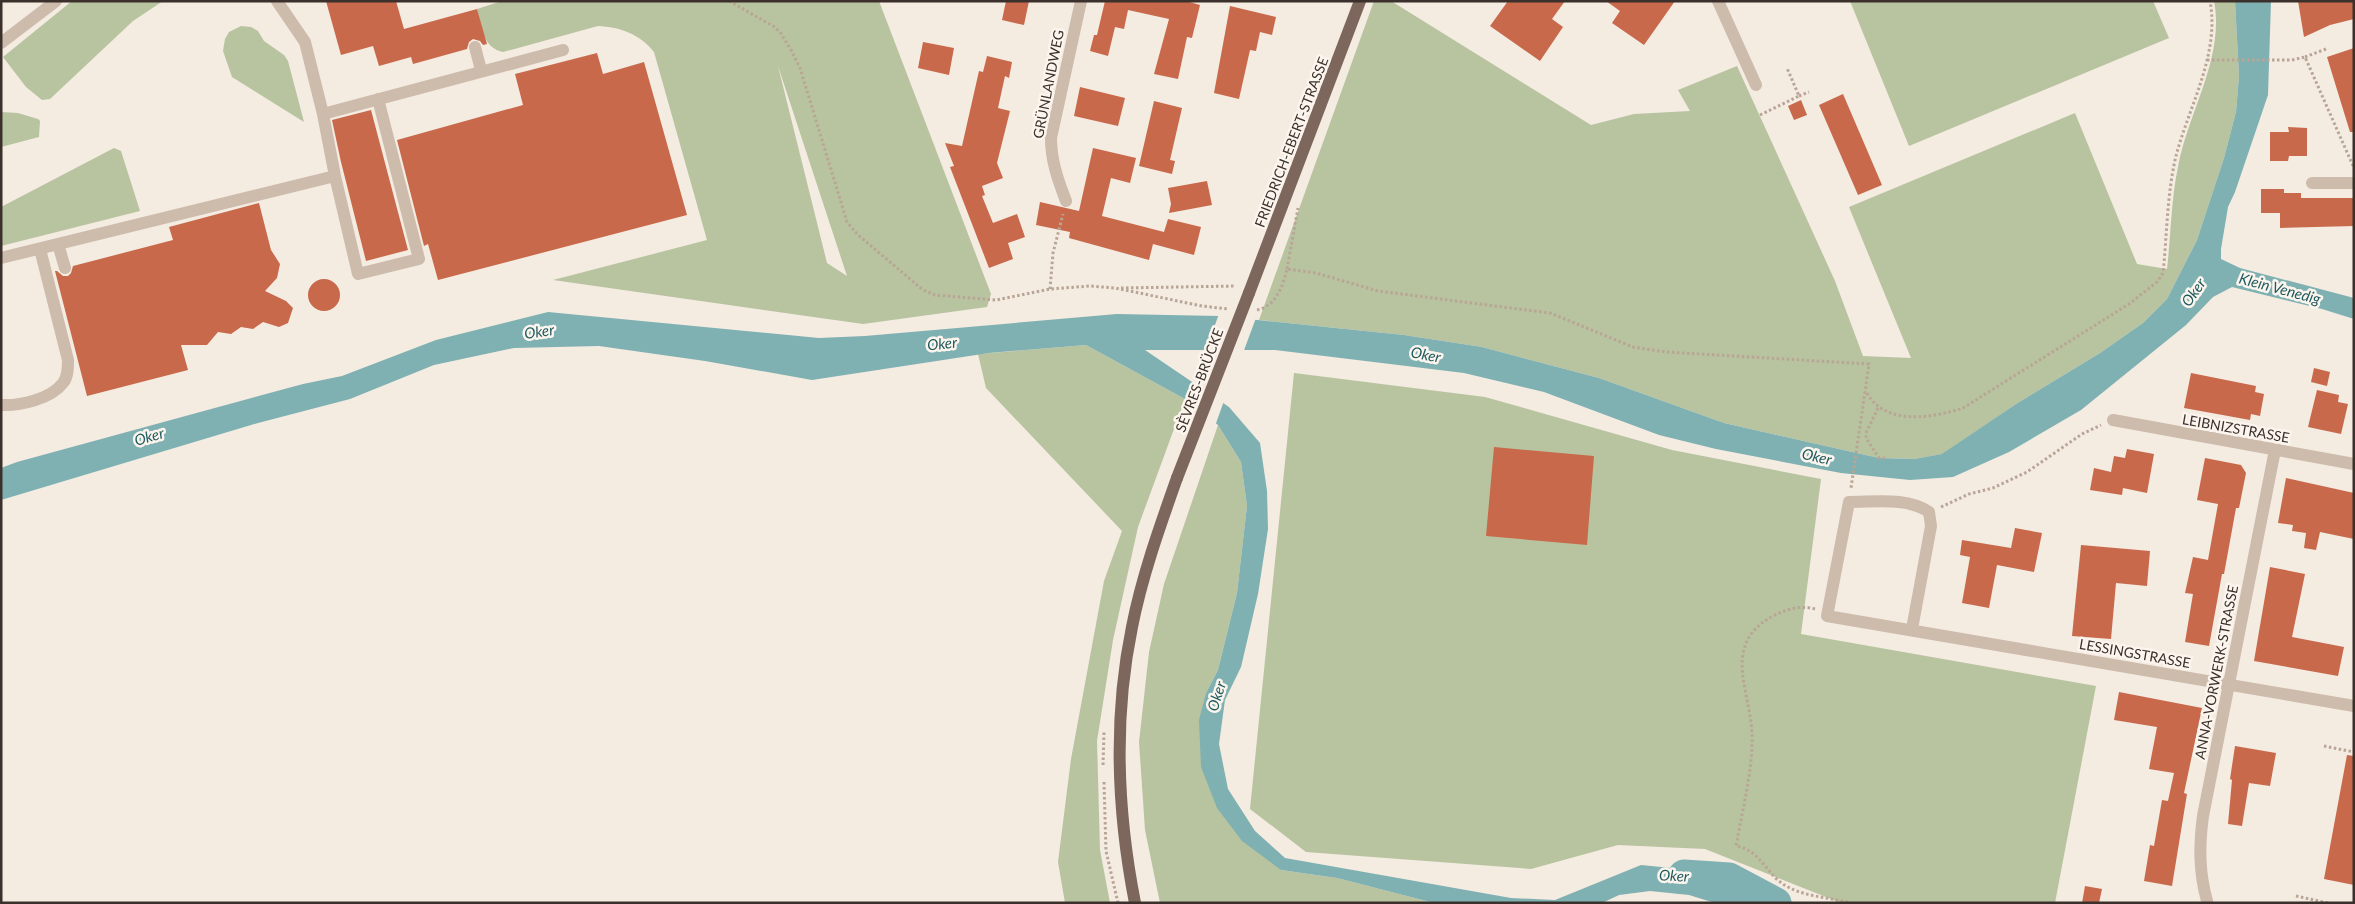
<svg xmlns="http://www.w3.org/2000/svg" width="2355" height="904" viewBox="0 0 2355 904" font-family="Lato,sans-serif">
  <rect width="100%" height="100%" fill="#f4ebe1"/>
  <path fill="#b8c4a0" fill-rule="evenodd" d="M72 1H163L133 21 50 99 42 100 26 87 3 57Z
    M502 1H879L991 294 987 307 863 324 553 280 707 240 654 52C640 34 620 27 598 26L503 52C483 48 482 27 477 9ZM778 66 847 276 827 263Z
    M1374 1H1391L1591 125 1634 114 1690 111 1678 90 1737 66 1835 281 1863 356 1911 358 1849 207 2075 113 2137 264 2167 269C2171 235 2171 200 2178 167 2188 112 2225 58 2214 1H2235L2239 76 2236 112 2224 158 2197 240 2167 299 2143 323 2100 353 2016 404 1943 454 1914 459 1879 458 1724 423 1599 378 1482 347 1404 335 1259 320Z
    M1850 1H2153L2169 38 1909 146Z
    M241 26 251 27 258 31 264 41 284 55 288 61 304 122 232 77 223 51 225 39 229 32Z
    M1 112 18 113 38 119 40 121 39 137 1 147Z
    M114 148 121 151 140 211 1 246V207Z
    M1086 345 1185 399 1138 527 1113 640 1097 741 1100 850 1110 903H1065L1058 862 1071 759 1104 581 1122 531 986 388 978 354Z
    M1294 373 1485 397 1672 450 1821 479 1801 634 2096 686 2055 903H1841L1705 849 1618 845 1531 869 1306 852 1250 809Z
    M1218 425 1241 462 1247 506 1237 593 1218 670 1206 693 1201 767 1281 870 1337 878 1434 903H1160L1145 830 1139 742 1149 652 1164 584Z"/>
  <path fill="#7fb0b2" d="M2235 1H2271L2268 95 2235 192 2228 207 2221 249V259L2240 268 2354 298V319L2322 309 2232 287 2213 297 2186 325 2081 410 2009 452 1953 477 1910 480 1841 473 1716 449 1659 435 1544 392 1464 373 1275 350H1145L1229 407 1260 443 1267 491 1268 529 1258 594 1241 667 1225 700 1219 744 1228 789 1255 831 1285 858 1511 898 1555 900 1641 865 1711 872 1795 903H1715L1689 895 1650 891 1619 895 1602 903H1434L1337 878 1281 870 1242 841 1217 808 1201 767 1199 720 1206 693 1218 670 1237 593 1247 506 1241 462 1218 425 1185 399 1086 345 989 353 812 380 705 361 599 346 514 348 434 365 350 399 258 423 1 500V468L17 462 303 384 342 376 436 340 548 312 819 338 865 336 1117 314 1219 316 1404 335 1482 347 1599 378 1724 423 1879 458 1914 459 1942 454 2016 404 2100 353 2143 323 2167 299 2197 240 2224 158 2236 112 2239 76Z"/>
  <path fill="#f4ebe1" d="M1219 314 1256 318 1243 353 1205 352Z
    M1194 380 1224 401 1215 426 1186 403Z"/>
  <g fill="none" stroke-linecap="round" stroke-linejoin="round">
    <path stroke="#7fb0b2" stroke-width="31" d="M1684 875 1729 878 1776 903"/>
  </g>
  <path fill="#c8694b" d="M326 1H396L404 29 477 9 487 44 483 45 480 41 473 39 469 42 467 49 413 64 411 57 379 66 373 46 341 55Z
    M1006 1H1029L1024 25 1002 20Z
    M1105 1H1186L1200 5 1192 38 1187 37 1178 79 1154 74 1169 19 1128 10 1124 29 1115 27 1108 56 1090 51 1094 35H1097Z
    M1508 1H1565L1552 19 1563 27 1540 61 1490 26Z
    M1606 1H1675L1644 45 1612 23 1620 11Z
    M2298 1H2354V19L2330 25 2304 37Z
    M1230 6 1276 17 1272 35 1260 32 1256 51 1250 50 1239 99 1214 93Z
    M923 42 954 48 949 75 918 68Z
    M2354 48V132H2350L2327 57Z
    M597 53 603 74 644 62 687 215 438 280 428 244 424 246 397 140 523 105 515 74Z
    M987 56 1012 62 1009 78 1005 76 998 108 1010 111 997 163 1003 178 982 186 985 195 982 196 993 223 1017 214 1025 237 1008 243 1013 259 989 268 950 167 954 166 945 143 962 146 979 71 983 72Z
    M1080 87 1125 98 1118 126 1074 116Z
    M1843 94 1882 185 1858 195 1819 105Z
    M1801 100 1807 115 1794 120 1788 106Z
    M1154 101 1182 108 1170 160 1175 161 1172 174 1139 166Z
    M371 110 408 250 366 261 341 162 332 120Z
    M2288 127 2307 128V156H2289L2288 161H2270V132H2289Z
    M1093 148 1136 158 1130 183 1111 178 1102 216 1164 232 1168 219 1201 227 1194 255 1153 244 1149 260 1069 238 1070 232 1036 225 1040 202 1079 211Z
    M1207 181 1212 205 1169 213 1171 204 1168 188Z
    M2261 189H2284V193H2301V198H2354V226L2280 228V213H2261Z
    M259 203 271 250 280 264 277 278 265 291 286 301 293 308 288 323 279 327 263 322 253 329 241 327 231 334 218 332 207 345H181L188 370 87 396 55 271H57L63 276H68L71 273 73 266 173 240 169 227Z
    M308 295a16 16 0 1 1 32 0a16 16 0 1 1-32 0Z
    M2314 368 2330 372 2327 386 2311 382Z
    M2191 373 2256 386 2255 392 2264 394 2260 416 2251 414 2250 420 2184 408Z
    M2317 390 2339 395 2338 402 2348 404 2341 434 2308 427Z
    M1494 447 1594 456 1587 545 1486 536Z
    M2127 449 2154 454 2147 493 2123 488 2122 495 2090 490 2094 468 2111 472 2114 456 2125 458Z
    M2205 458 2241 465 2246 473 2239 508H2236L2224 574H2222L2209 646 2185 642 2193 594 2185 593 2193 557 2208 560 2218 504 2197 500Z
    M2286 478 2354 493V539L2320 532 2316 550 2304 548 2306 533 2292 531 2293 525 2278 523Z
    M2015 528 2042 533 2034 572 1997 565 1989 608 1962 603 1970 557 1960 555 1962 540 2011 548Z
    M2081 545 2150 551 2147 586 2116 583 2111 639 2072 636Z
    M2270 567 2305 574 2292 637 2344 647 2338 676 2254 661Z
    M2119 692 2202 708 2184 793 2187 794 2172 886 2144 881 2150 845 2154 846 2162 800 2168 801 2174 773 2149 769 2157 727 2114 720Z
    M2235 746 2276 753 2270 786 2249 783 2242 826 2228 824 2232 780 2230 779Z
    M2347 755 2354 756V885L2324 879Z
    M2085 886 2102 889 2099 903H2082Z"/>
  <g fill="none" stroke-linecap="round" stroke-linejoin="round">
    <path stroke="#b9a596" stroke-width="3" stroke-dasharray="2.5 2.5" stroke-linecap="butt" d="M729 1 773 26 780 32 791 50 800 68 847 222 857 234 923 290 935 295 996 300 1050 289 1090 286 1115 288 1202 306 1228 309
      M2305 57 2326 49
      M2207 60H2292L2305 57 2354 168
      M1799 96 1809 92
      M1760 115 1799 96 1787 68
      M1287 269 1298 208
      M1121 288 1236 286
      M1050 289 1053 253 1063 214
      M1257 310C1276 306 1283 286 1287 269L1316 273 1378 291 1550 313 1633 347 1666 352 1869 364 1851 488
      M1867 393C1885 426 1933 418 1963 408L2129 304 2157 282 2163 273C2167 235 2167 193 2176 156 2189 106 2220 54 2210 1
      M1878 408 1866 433V438L1879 458H1886
      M1941 507 1969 494 1993 488 2027 472 2082 434 2101 425
      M1815 609C1801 605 1787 609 1775 615 1716 645 1755 696 1752 744 1751 778 1742 812 1736 846 1760 850 1765 872 1783 884 1802 897 1829 897 1851 903
      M2324 746 2354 752
      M1103 765 1104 732
      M1104 782 1106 851 1118 903
      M2296 896 2328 903"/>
    <path stroke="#cdbbac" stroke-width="12" d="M277 1 305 42 323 114 563 50
      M1718 1 1756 85
      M1 43 56 1
      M475 47 481 70
      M323 114 335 176 358 274 419 259 378 99
      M2312 183H2354
      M1066 201C1058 180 1051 161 1051 138L1081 1
      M58 244 65 268
      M1 258 335 176
      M1 405C20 406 51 399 63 383 68 377 68 368 68 360L40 249
      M2113 420 2354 464
      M1912 629 1931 526 1929 512C1907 497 1876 502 1849 502L1827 616 2354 706
      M2207 901C2199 872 2199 846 2203 816L2275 450"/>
    <path stroke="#7d675c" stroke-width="12" d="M1249 293 1360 1
      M1135 903C1117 811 1113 719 1132 627 1142 576 1160 526 1177 478"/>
    <path stroke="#7d675c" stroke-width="12" d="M1177 478 1249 293"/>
  </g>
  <g text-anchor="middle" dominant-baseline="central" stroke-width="5" stroke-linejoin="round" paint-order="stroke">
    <g font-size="14" fill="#3b302b" stroke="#fbf5ee">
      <text transform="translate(1048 84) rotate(-79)">GRÜNLANDWEG</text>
      <text transform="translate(1291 142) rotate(-69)">FRIEDRICH-EBERT-STRASSE</text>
      <text transform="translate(1199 380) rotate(-69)">SÈVRES-BRÜCKE</text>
      <text transform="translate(2236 428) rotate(10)">LEIBNIZSTRASSE</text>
      <text transform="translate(2135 653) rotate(10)">LESSINGSTRASSE</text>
      <text transform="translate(2216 672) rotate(-79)">ANNA-VORWERK-STRASSE</text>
    </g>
    <g font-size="15" font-style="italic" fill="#1f5a5e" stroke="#fbf5ee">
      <text transform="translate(2280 288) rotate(15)">Klein Venedig</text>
      <text transform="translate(2193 292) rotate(-55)">Oker</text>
      <text transform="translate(539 331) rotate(-8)">Oker</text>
      <text transform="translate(942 343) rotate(-6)">Oker</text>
      <text transform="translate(1426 354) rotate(11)">Oker</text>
      <text transform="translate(149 436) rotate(-16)">Oker</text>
      <text transform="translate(1817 456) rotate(13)">Oker</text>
      <text transform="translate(1216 696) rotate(-73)">Oker</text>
      <text transform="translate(1674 875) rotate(3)">Oker</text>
    </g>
  </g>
  <rect width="2355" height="904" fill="none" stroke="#3b302b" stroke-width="5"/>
</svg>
